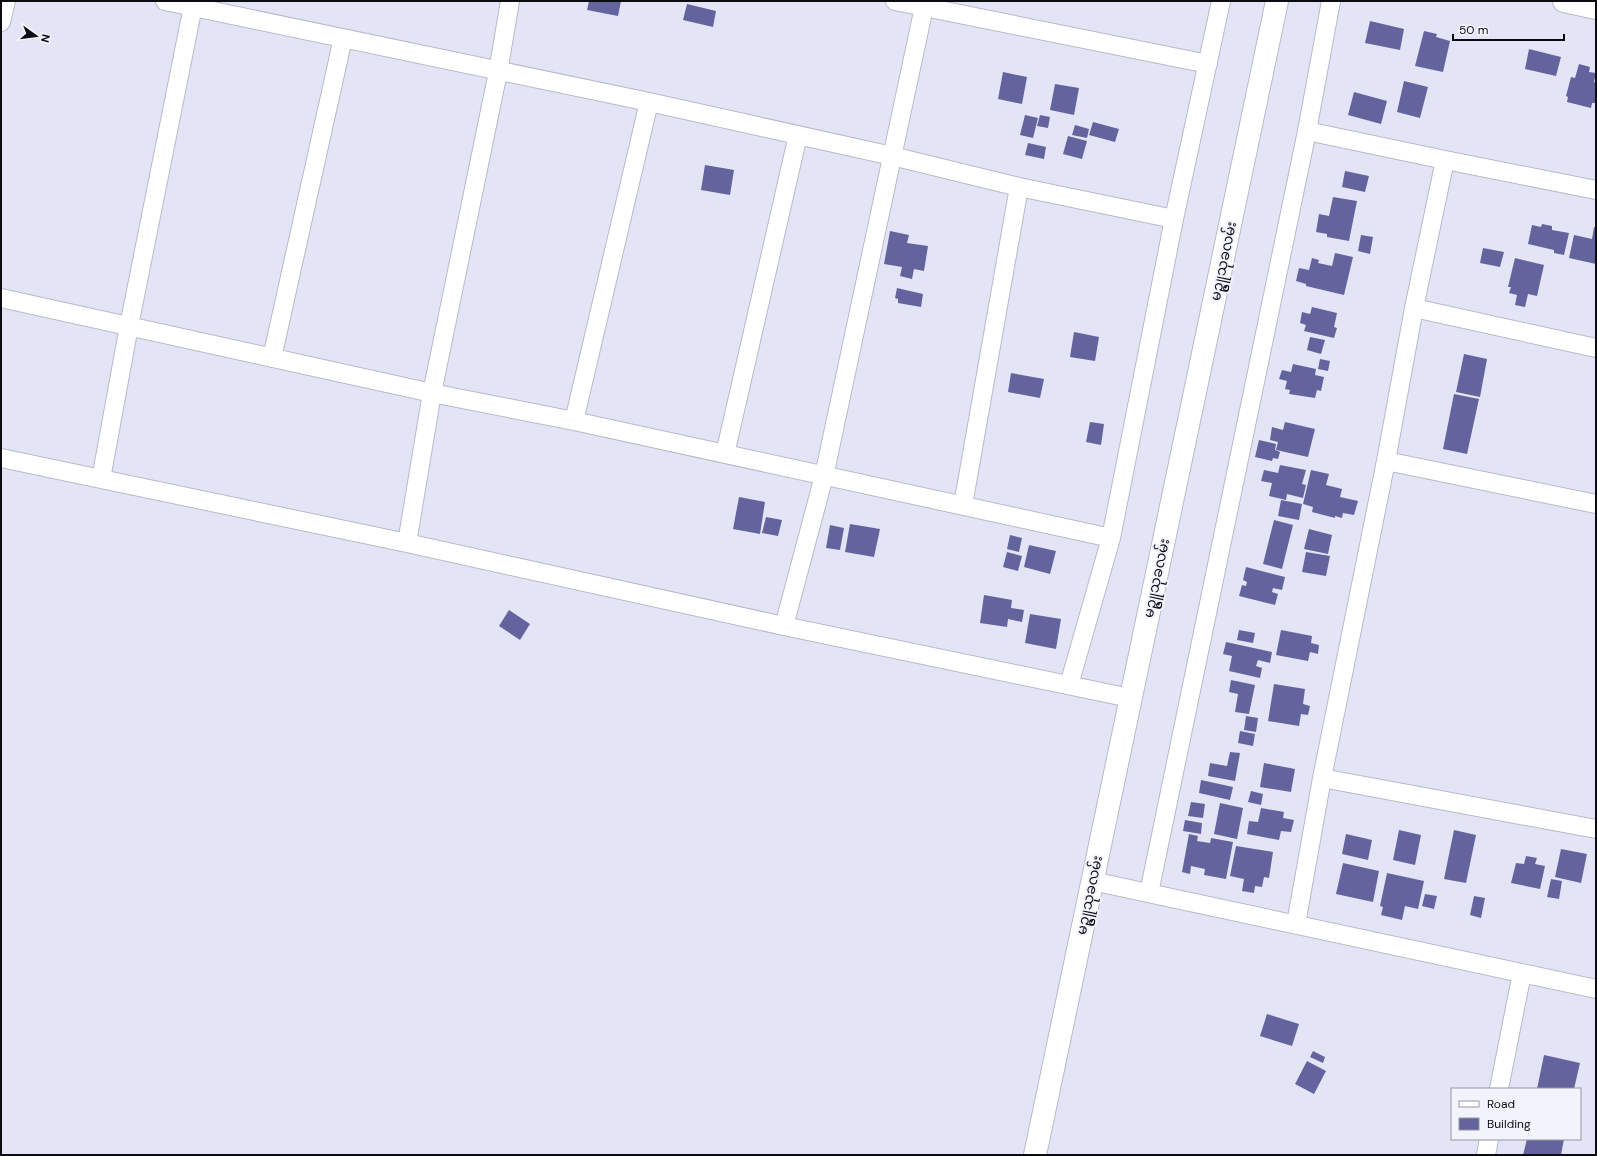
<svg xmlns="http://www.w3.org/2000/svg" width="1597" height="1156" viewBox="0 0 1597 1156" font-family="'DM Sans','Noto Sans Myanmar',sans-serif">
  <rect width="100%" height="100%" fill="#e3e5f6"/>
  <path fill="#63649d" d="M589 1H621L618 16 587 10Z
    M687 4 716 11 713 27 683 20Z
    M1370 21 1404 29 1400 50 1365 43Z
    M1424 31 1437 34 1436 37 1450 41 1443 72 1415 66Z
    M1529 49 1561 57 1556 76 1525 69Z
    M1579 64 1590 67 1589 72 1596 73 1594 82 1596 83V103H1592L1591 108 1567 102 1568 97 1566 96 1571 77 1575 78Z
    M1003 72 1027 77 1022 104 998 99Z
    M1404 81 1428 87 1420 118 1397 112Z
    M1055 84 1079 88 1074 115 1050 110Z
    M1354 92 1387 101 1381 124 1348 115Z
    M1025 115 1038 118 1033 138 1020 135Z
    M1040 115 1050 117 1048 128 1037 126Z
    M1093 122 1119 129 1115 142 1089 135Z
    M1075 125 1089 129 1087 138 1072 135Z
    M1068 136 1087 141 1082 159 1063 154Z
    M1028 143 1046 147 1044 159 1025 155Z
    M705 165 734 170 730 195 701 190Z
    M1345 171 1369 176 1365 192 1342 187Z
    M1333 197 1357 201 1349 241 1327 237V234L1316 232 1319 214 1329 216Z
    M1542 224 1552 226V230L1569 233 1564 255 1554 253V250L1528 244 1532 225 1541 227Z
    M1594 227 1596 228V264L1569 258 1574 235 1592 239Z
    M890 231 909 235 907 243 928 246 924 271 914 269 912 279 900 276 902 267 884 264Z
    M1361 235 1373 237 1370 254 1358 251Z
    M1483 248 1504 252 1500 267 1480 263Z
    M1335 253 1353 257 1344 295 1306 286V284L1296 281 1299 268 1309 270 1312 258 1319 260 1318 263 1332 266Z
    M1515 258 1544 265 1537 296 1528 294 1525 307 1515 305 1517 295 1509 293 1511 287H1508Z
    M897 288 923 294 921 307 898 303V299L895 298Z
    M1312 307 1337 313 1334 327 1337 328 1334 338 1304 331 1306 325 1300 323 1302 312 1310 314Z
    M1074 332 1099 337 1095 361 1070 357Z
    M1310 337 1325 340 1321 354 1307 350Z
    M1464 354 1487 359 1480 397 1456 392Z
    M1320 359 1330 361 1328 371 1318 369Z
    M1293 364 1316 369 1315 375 1324 377 1321 391 1317 390 1315 398 1289 394 1290 390 1285 389 1287 381 1279 379 1282 370 1291 372Z
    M1011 373 1044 379 1040 398 1008 392Z
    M1454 394 1479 399 1467 454 1443 449Z
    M1090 422 1104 424 1101 445 1086 442Z
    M1285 422 1315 429 1308 457 1276 450 1278 442 1270 440 1272 427 1283 430Z
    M1259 440 1276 444 1275 450 1280 452 1278 459 1273 458 1272 461 1255 457Z
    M1280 465 1306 470 1302 484 1306 485 1303 498 1287 494 1286 500 1269 496 1272 483 1261 481 1264 470 1278 473Z
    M1311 470 1329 474 1326 485 1342 489 1340 497 1358 501 1354 515 1343 513 1342 518 1335 516V518L1312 512 1313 507 1303 504Z
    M739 497 765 502 760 534 733 529Z
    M1281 500 1302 504 1299 520 1278 516Z
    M766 517 782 520 778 536 762 533Z
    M1274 520 1293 525 1282 569 1263 564Z
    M850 524 880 529 874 557 845 552Z
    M830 525 844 528 840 550 826 548Z
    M1309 529 1332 535 1328 554 1304 549Z
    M1010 535 1022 538 1019 552 1007 549Z
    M1029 545 1056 551 1050 574 1024 567Z
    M1007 552 1022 556 1018 571 1003 567Z
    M1306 552 1330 556 1326 576 1302 572Z
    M1246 567 1285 577 1282 590 1273 588 1272 592 1278 594 1275 605 1239 596 1242 585 1246 586 1247 582 1243 580Z
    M984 595 1012 600 1011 608 1024 610 1022 622 1008 619 1007 627 980 623Z
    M509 610 530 624 520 640 499 626Z
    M1030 614 1061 619 1056 649 1025 643Z
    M1239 630 1255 633 1253 643 1237 640Z
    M1281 630 1312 636 1311 643 1319 645 1318 654 1310 652 1308 661 1276 655Z
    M1226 642 1272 652 1270 663 1258 660 1256 666 1262 668 1260 678 1229 671 1232 656 1223 654Z
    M1231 680 1255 685 1249 714 1235 712 1238 694 1229 692Z
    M1274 684 1305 689 1303 704 1310 706 1308 715 1301 714 1299 726 1268 721Z
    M1246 716 1258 718 1256 732 1244 730Z
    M1240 731 1255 734 1253 746 1238 743Z
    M1230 752 1240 753 1235 781 1208 776 1210 763 1227 766Z
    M1264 763 1295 769 1291 792 1260 787Z
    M1201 780 1233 787 1230 800 1199 793Z
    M1251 791 1263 794 1261 805 1248 802Z
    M1191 802 1205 804 1203 818 1188 816Z
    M1220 803 1243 808 1237 839 1214 834Z
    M1261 808 1284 812 1283 818 1294 820 1291 832 1281 831 1279 840 1247 834 1249 821 1258 822Z
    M1185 820 1202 823 1201 834 1183 831Z
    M1399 830 1421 835 1415 865 1393 860Z
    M1454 830 1476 835 1466 883 1444 879Z
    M1189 834 1198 836 1197 841 1210 843 1211 838 1233 842 1226 879 1204 875 1205 869 1191 866 1190 874 1182 872Z
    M1346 834 1372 840 1368 860 1342 854Z
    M1236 846 1273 852 1269 878 1264 877 1262 887 1255 886 1254 893 1242 891 1244 879 1230 876Z
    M1561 849 1587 854 1581 883 1555 877Z
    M1526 856 1537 858 1535 864 1545 866 1540 889 1511 883 1516 863 1524 864Z
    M1343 863 1379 871 1373 902 1336 894Z
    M1387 873 1424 881 1418 909 1405 906 1402 920 1381 915 1383 907 1380 906Z
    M1551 879 1562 881 1559 899 1547 897Z
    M1425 894 1437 896 1434 909 1422 906Z
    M1474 896 1485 898 1481 918 1470 915Z
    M1267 1014 1299 1024 1292 1046 1260 1036Z
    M1313 1051 1325 1057 1323 1063 1310 1057Z
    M1544 1055 1580 1063 1574 1089H1537Z
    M1307 1061 1326 1071 1314 1094 1295 1084Z
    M1527 1139H1564L1561 1155H1523Z"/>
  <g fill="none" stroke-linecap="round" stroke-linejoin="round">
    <defs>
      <path id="minor" d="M165 1 649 102 892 156 1019 187 1174 219
        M895 1 1208 64
        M1 22 6 1
        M1445 160 1596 190
        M1 298 432 393 574 421 1111 538
        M1414 308 1596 348
        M272 358 343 38
        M574 421 649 102
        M725 454 798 135
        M1 458 407 543 784 626 1130 698
        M1386 461 1596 504
        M101 479 129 326 194 1
        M963 505 1019 187
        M407 543 432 393 498 72 510 1
        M784 626 824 476 924 7
        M1069 685 1111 538 1174 219 1221 1
        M1322 778 1596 829
        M1092 881 1596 989
        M1149 893 1307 131 1331 1
        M1296 924 1322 778 1386 461 1414 308 1445 160 1307 131
        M1499 1089 1522 973
        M1486 1155 1489 1139"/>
      <path id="tertiary" d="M1564 1 1596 8
        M1035 1155 1277 1"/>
    </defs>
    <use href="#minor" stroke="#b8b9ca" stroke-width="20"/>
    <use href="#tertiary" stroke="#b8b9ca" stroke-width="24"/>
    <use href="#minor" stroke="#fff" stroke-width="18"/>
    <use href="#tertiary" stroke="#fff" stroke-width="22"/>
  </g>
  <g text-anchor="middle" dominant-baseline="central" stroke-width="4" stroke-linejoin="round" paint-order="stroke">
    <g font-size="14" fill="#0b0c11" stroke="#f2f3fd">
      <text transform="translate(1223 261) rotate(-78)">မဥ္ဇူသုခလမ်း</text>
      <text transform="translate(1156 578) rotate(-78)">မဥ္ဇူသုခလမ်း</text>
      <text transform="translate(1089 895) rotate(-78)">မဥ္ဇူသုခလမ်း</text>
    </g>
  </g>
  <rect width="1597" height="1156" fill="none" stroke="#0b0c11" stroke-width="4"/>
  <rect x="1451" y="1088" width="130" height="52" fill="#f2f3fd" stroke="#96979f"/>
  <rect x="1459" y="1101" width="20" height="6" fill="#ffffff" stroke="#96979f"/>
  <text x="1487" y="1108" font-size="12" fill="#0b0c11">Road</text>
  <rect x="1459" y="1118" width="20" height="12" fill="#63649d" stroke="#96979f"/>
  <text x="1487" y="1128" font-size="12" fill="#0b0c11">Building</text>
  <g transform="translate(36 36) rotate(104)" stroke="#f2f3fd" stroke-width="3" paint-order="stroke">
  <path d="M0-3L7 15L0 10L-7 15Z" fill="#0b0c11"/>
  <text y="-6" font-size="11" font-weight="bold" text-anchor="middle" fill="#0b0c11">N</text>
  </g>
  <path d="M1453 34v6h111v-6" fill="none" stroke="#0b0c11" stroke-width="2"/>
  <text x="1459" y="34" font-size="12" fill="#0b0c11" stroke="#f2f3fd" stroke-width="3" paint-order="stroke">50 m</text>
</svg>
